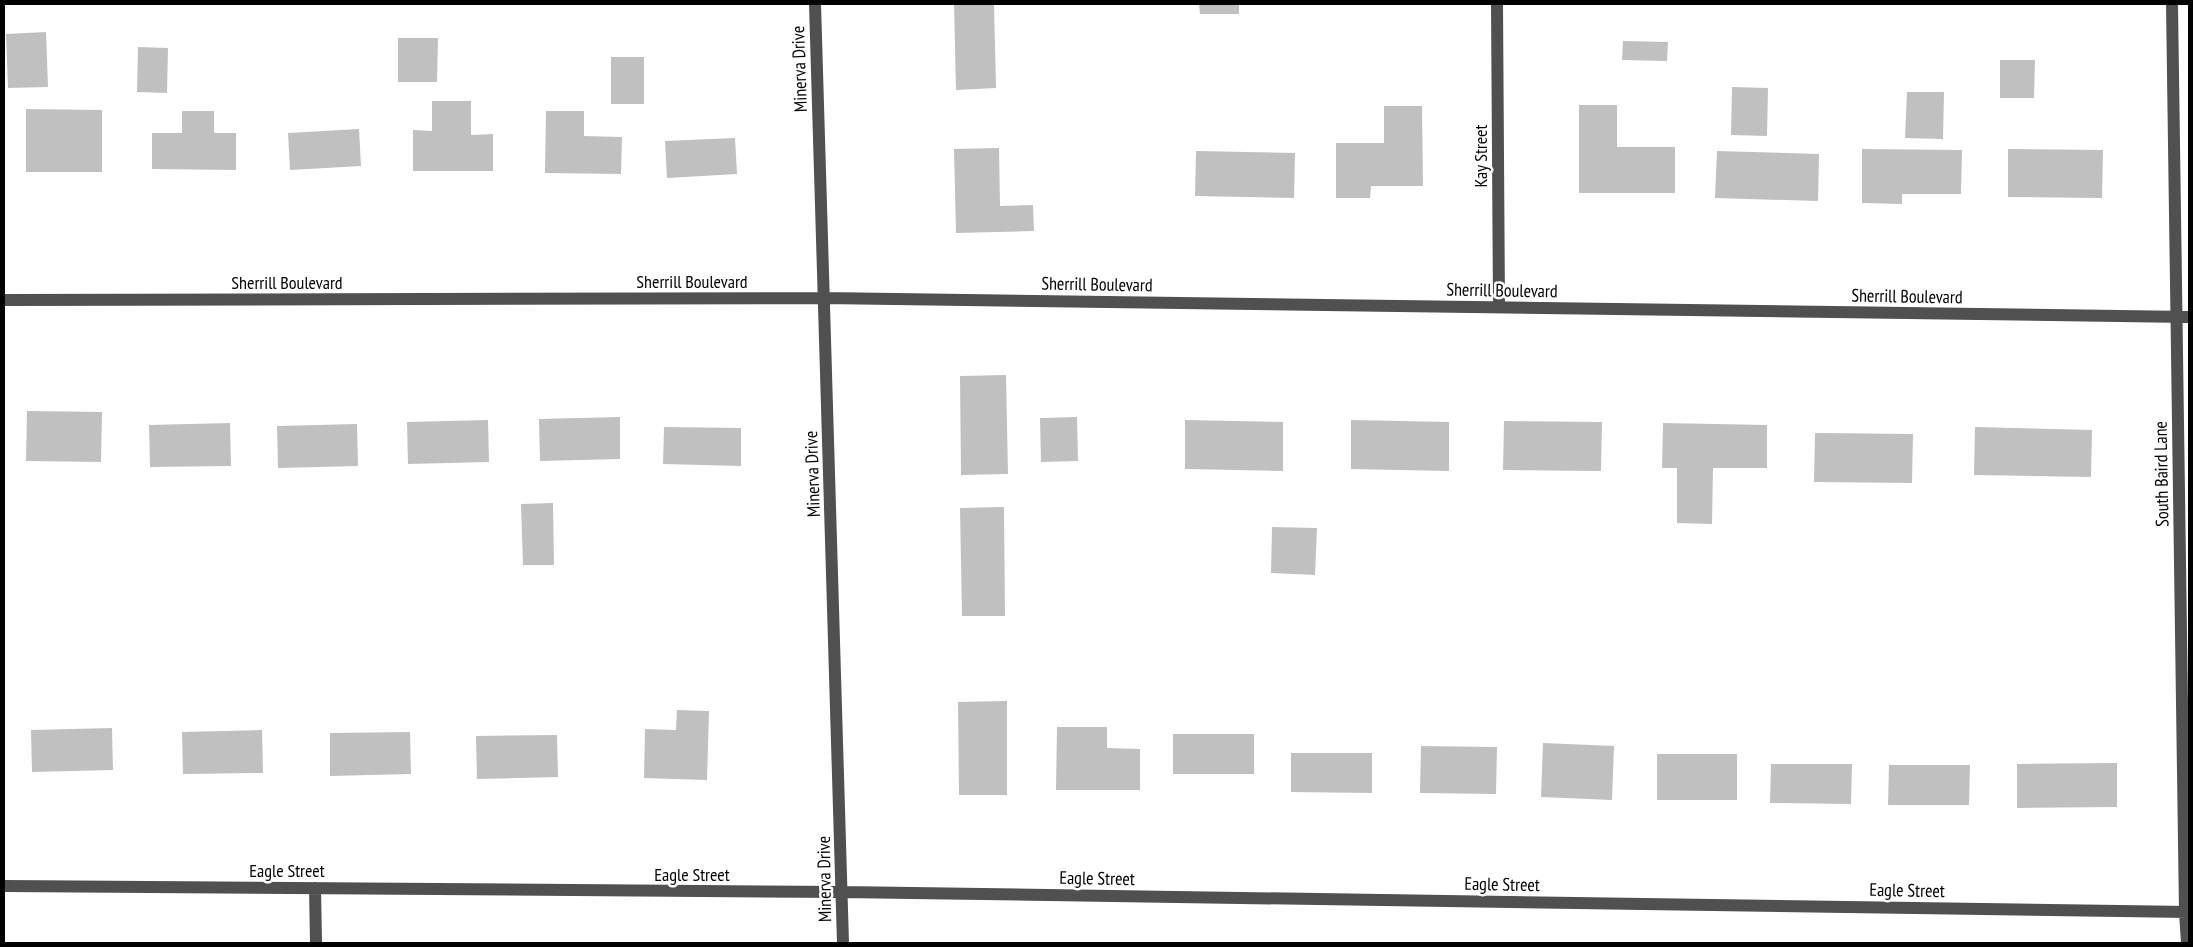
<svg xmlns="http://www.w3.org/2000/svg" width="2193" height="947" viewBox="0 0 2193 947" font-family="'PT Sans Narrow',sans-serif">
  <rect width="100%" height="100%" fill="#fff"/>
  <path fill="#c0c0c0" d="M954 4H994L996 88 956 90Z
    M1199 4H1239V14H1200Z
    M46 32 48 87 8 88 6 34Z
    M398 38H438L437 82H398Z
    M1623 41 1668 42 1667 61 1622 60Z
    M138 47 168 48 167 93 137 92Z
    M611 57H644V104H611Z
    M2000 60H2035L2034 98H2000Z
    M1732 87 1768 88 1767 136 1731 135Z
    M1907 92H1944L1943 139 1905 138Z
    M432 101H471V135L493 134V171H413V130L432 131Z
    M1579 105H1617V147H1675V193H1579Z
    M1384 106H1422L1423 186H1371L1370 198H1336V143H1384Z
    M26 109 102 110V172H26Z
    M182 111H214V133H236V170L152 169V133H182Z
    M546 111H584V136L622 137 621 174 545 173Z
    M359 129 361 166 290 170 288 133Z
    M735 138 737 174 667 178 665 141Z
    M999 148 1000 206 1033 205 1034 231 956 233 954 149Z
    M1862 149 1962 150 1961 194H1902V204L1862 203Z
    M2008 149 2103 150 2102 198 2008 197Z
    M1196 151 1295 153 1294 198 1195 196Z
    M1717 151 1819 154 1818 201 1715 198Z
    M1006 375 1008 474 961 475 960 376Z
    M27 411 102 412 101 462 26 461Z
    M620 417V459L540 461 539 419Z
    M1077 417 1078 461 1041 462 1040 418Z
    M488 420 489 462 408 464 407 422Z
    M1185 420 1283 422V471L1185 469Z
    M1351 420 1449 422V471L1351 469Z
    M1504 421 1602 422 1601 471 1503 470Z
    M230 423 231 466 150 467 149 425Z
    M1663 423 1767 425V468H1713L1712 524 1677 523V468H1662Z
    M357 424 358 466 278 468 277 426Z
    M664 427 741 428V466L663 464Z
    M1975 427 2092 430 2091 477 1974 475Z
    M1815 433 1913 434 1912 483 1814 482Z
    M553 503 554 565H523L521 504Z
    M1004 507 1005 616H962L960 508Z
    M1272 527 1317 528 1315 575 1271 573Z
    M1007 701V795H959L958 702Z
    M677 710 709 711 707 780 644 778 645 729 676 730Z
    M1057 727H1107V748L1140 749V790H1056Z
    M112 728 113 770 32 772 31 730Z
    M262 730 263 773 183 774 182 732Z
    M410 732 411 774 330 776V733Z
    M1173 734H1254V774H1173Z
    M557 735 558 777 477 779 476 736Z
    M1543 743 1614 746 1612 800 1541 797Z
    M1421 746 1497 747 1496 794 1420 793Z
    M1291 753H1372V793L1291 792Z
    M1657 754H1737V800H1657Z
    M2117 763V807L2017 808V764Z
    M1771 764H1852L1851 804 1770 803Z
    M1889 765H1970L1969 805H1888Z"/>
  <g fill="none" stroke-linecap="round" stroke-linejoin="round">
    <path stroke="#505050" stroke-width="12" d="M815 4 843 943
      M1497 4 1499 307
      M2172 4 2185 912 2187 943
      M4 300 824 298 2189 317
      M4 886 842 892 2189 912
      M315 888 316 943"/>
  </g>
  <g text-anchor="middle" dominant-baseline="central" stroke-width="5" stroke-linejoin="round" paint-order="stroke">
    <g font-size="18" fill="#000" stroke="#fff">
      <text transform="translate(799 69) rotate(-92)">Minerva Drive</text>
      <text transform="translate(1480 156) rotate(-90)">Kay Street</text>
      <text x="692" y="281">Sherrill Boulevard</text>
      <text x="287" y="282">Sherrill Boulevard</text>
      <text transform="translate(1097 284) rotate(1)">Sherrill Boulevard</text>
      <text transform="translate(1502 290) rotate(1)">Sherrill Boulevard</text>
      <text transform="translate(1907 296) rotate(1)">Sherrill Boulevard</text>
      <text transform="translate(812 474) rotate(-92)">Minerva Drive</text>
      <text transform="translate(2161 474) rotate(-91)">South Baird Lane</text>
      <text x="287" y="870">Eagle Street</text>
      <text x="692" y="874">Eagle Street</text>
      <text transform="translate(1097 878) rotate(1)">Eagle Street</text>
      <text transform="translate(824 879) rotate(-91)">Minerva Drive</text>
      <text transform="translate(1502 884) rotate(1)">Eagle Street</text>
      <text transform="translate(1907 890) rotate(1)">Eagle Street</text>
    </g>
  </g>
  <rect width="2193" height="947" fill="none" stroke="#000000" stroke-width="10"/>
</svg>
